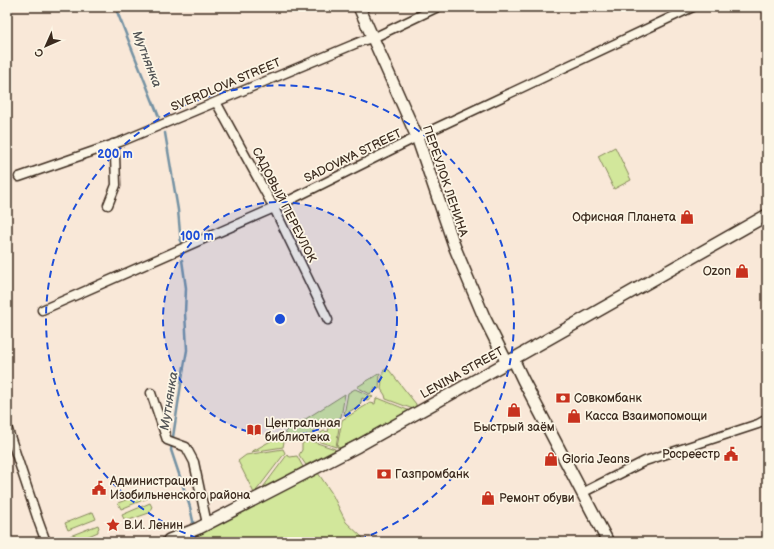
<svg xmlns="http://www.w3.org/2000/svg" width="774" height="549" viewBox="0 0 774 549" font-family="'Balsamiq Sans',sans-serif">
  <rect width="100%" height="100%" fill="#f9e8d8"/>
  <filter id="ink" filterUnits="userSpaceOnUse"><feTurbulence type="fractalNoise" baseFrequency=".025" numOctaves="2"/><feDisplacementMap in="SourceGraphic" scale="8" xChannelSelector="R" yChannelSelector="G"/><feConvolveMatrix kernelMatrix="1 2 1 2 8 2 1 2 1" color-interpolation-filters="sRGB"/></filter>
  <g filter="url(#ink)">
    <path fill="#d2e79b" stroke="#86885c" d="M615 147 631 180 614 189 598 156Z
      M386 369 389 370 416 404V407L413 409 386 399 385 395 381 389 383 371Z
      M380 373 379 389H374L370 394 357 387Z
      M355 389 373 397 367 400 362 398 360 405 344 415 348 393Z
      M345 394 341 417 335 420 332 419 330 423 320 429 315 428 313 433 300 440 296 438H289L285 432Z
      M378 398 410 411 340 448 337 447 342 420 370 403 375 404 376 399Z
      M340 421 336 447 311 439 324 431 328 432 329 428Z
      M283 434 286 440 284 442 283 447 251 452Z
      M308 440 335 449V450L306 465 299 455 302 450V444Z
      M283 449 285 453 256 491 254 493 238 461 246 455Z
      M287 455 290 457 297 456 303 467 261 490Z
      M318 473 331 492 346 522 363 538 361 542H197L196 540 201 532Z
      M146 492 148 498 121 509 118 503Z
      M150 503 152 507 151 508V510L149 513 129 520 126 518 124 519 122 515Z
      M93 512 96 519 68 530 65 523Z
      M98 525 99 528 98 529V532L77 541 76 540 72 541 70 536Z"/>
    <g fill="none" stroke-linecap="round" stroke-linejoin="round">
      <path stroke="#7592a3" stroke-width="2.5" d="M116 7V9L159 117
        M165 133 178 210 181 244
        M182 260 186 288 185 313 187 350 182 378 171 450 190 507 193 521V526
        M191 542 192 535"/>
      <defs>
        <path id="street" d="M216 102 274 208 328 320
          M19 177 120 142 362 41 373 38 438 7
          M108 205 116 185 115 155 113 144
          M42 310 274 208 417 137 693 7
          M151 393 167 440 186 447 194 462 207 524
          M7 427 39 523 46 542
          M582 493 645 461 758 424 767 419"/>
        <path id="secondary" d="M359 7 417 137 455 248 484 317 507 363
          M513 359 523 380 608 542
          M169 540 199 528 358 446 513 359 767 215"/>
      </defs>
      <use href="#street" stroke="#3b2a1e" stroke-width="11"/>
      <use href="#secondary" stroke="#3b2a1e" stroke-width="14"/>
      <use href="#street" stroke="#fcf5e5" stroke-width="8"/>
      <use href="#secondary" stroke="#fcf5e5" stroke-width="11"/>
    </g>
  </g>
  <circle cx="280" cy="319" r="117" fill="#1d4ed8" fill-opacity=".12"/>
  <g fill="none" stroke="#1d4ed8" stroke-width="2" stroke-dasharray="7 5">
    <circle cx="280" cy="319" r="117"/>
    <path d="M208 542A234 234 0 1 1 352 542"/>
  </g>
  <defs>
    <symbol id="shop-bare" viewBox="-9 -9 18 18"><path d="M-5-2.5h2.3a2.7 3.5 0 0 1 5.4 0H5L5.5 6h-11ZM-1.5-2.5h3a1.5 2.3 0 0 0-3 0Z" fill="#c8321e" stroke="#fcf5e5" stroke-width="2.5" paint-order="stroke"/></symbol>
    <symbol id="bank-bare" viewBox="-9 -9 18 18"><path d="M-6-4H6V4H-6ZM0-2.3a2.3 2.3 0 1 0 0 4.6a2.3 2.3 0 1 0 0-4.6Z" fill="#c8321e" stroke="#fcf5e5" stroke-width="2.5" paint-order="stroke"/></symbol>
    <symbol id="library-bare" viewBox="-9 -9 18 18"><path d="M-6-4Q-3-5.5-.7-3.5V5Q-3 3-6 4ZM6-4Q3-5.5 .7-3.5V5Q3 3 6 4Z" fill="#c8321e" stroke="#fcf5e5" stroke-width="2.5" paint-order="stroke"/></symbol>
    <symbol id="civic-bare" viewBox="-9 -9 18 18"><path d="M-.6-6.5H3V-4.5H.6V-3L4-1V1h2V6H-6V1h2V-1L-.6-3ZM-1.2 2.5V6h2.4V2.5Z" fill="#c8321e" stroke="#fcf5e5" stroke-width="2.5" paint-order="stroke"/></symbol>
    <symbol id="sight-bare" viewBox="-9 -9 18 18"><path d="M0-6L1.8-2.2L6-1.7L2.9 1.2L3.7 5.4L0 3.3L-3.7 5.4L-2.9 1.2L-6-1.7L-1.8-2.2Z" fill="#c8321e" stroke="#fcf5e5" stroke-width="2.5" paint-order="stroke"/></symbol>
  </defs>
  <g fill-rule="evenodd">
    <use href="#shop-bare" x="677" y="207" width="20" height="20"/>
    <use href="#shop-bare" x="732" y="261" width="20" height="20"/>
    <use href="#bank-bare" x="553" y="388" width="20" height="20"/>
    <use href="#shop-bare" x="504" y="400" width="20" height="20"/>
    <use href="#shop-bare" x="564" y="406" width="20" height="20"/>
    <use href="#library-bare" x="244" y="420" width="20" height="20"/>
    <use href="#civic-bare" x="721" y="444" width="20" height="20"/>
    <use href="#shop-bare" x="541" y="449" width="20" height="20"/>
    <use href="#bank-bare" x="374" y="464" width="20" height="20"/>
    <use href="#civic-bare" x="89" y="478" width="20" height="20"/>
    <use href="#shop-bare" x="478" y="488" width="20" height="20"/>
    <use href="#sight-bare" x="103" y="515" width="20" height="20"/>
  </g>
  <g text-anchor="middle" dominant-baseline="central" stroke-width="3.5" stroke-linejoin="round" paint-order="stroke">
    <g font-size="12" fill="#3b2a1e" stroke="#fcf5e5">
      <text transform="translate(226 85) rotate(-23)">SVERDLOVA STREET</text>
      <text transform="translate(353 156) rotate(-26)">SADOVAYA STREET</text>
      <text transform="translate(445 181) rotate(71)">ПЕРЕУЛОК ЛЕНИНА</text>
      <text transform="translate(284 205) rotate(63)">САДОВЫЙ ПЕРЕУЛОК</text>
      <text transform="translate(462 373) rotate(-29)">LENINA STREET</text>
    </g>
    <g font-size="12" fill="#3b2a1e" stroke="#fcf5e5" text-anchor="start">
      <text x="676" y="217" text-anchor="end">Офисная Планета</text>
      <text x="731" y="271" text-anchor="end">Ozon</text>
      <text x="574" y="398">Совкомбанк</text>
      <text x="585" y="416">Касса Взаимопомощи</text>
      <text x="265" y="423">Центральная<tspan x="265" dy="14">библиотека</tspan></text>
      <text x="514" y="427" text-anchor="middle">Быстрый заём</text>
      <text x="720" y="454" text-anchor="end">Росреестр</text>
      <text x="562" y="459">Gloria Jeans</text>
      <text x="395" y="474">Газпромбанк</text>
      <text x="110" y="481">Администрация<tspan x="110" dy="14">Изобильненского района</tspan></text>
      <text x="499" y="498">Ремонт обуви</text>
      <text x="124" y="525">В.И. Ленин</text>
    </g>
    <g font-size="13" font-style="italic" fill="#535556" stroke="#fcf5e5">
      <text transform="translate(147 59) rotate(69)">Мутнянка</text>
      <text transform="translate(169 401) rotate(-81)">Мутнянка</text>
    </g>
  </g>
  <circle cx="280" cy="319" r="6" fill="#1d4ed8" stroke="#fcf5e5" stroke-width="2"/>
  <g font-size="12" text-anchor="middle" font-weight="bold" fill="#1d4ed8" stroke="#fcf5e5" stroke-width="3.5" stroke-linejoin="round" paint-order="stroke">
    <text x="115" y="158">200 m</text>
    <text x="197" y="240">100 m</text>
  </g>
  <rect width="774" height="549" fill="none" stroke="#fcf5e5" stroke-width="24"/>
  <rect x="12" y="12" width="750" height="525" fill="none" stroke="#3b2a1e" stroke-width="1.5" filter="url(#ink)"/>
  <g transform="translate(46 46) rotate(225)" stroke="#fcf5e5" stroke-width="3" paint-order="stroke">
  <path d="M0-3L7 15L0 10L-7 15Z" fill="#3b2a1e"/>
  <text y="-6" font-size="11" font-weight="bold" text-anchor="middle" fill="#3b2a1e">С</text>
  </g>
</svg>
